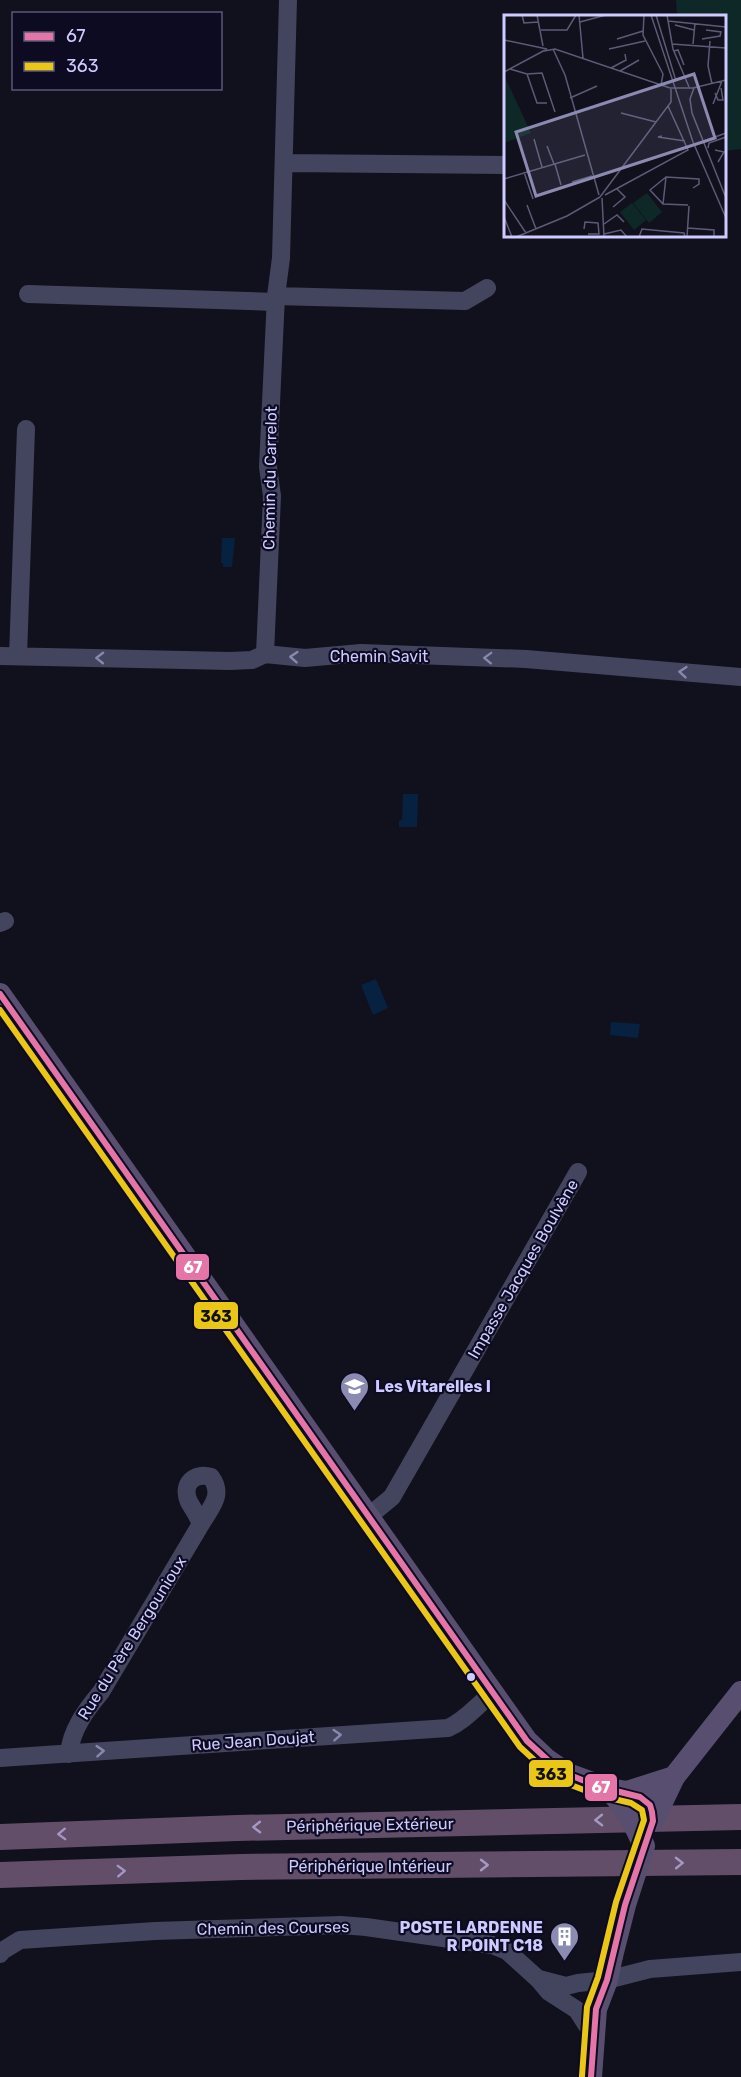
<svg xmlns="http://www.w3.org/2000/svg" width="741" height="2077" viewBox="0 0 741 2077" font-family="Rubik,sans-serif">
  <rect width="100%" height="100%" fill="#11101d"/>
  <path fill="#0e2827" d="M676 0H741V149L725 151 724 16H677Z"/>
  <path fill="#072141" d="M222 538H235L232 567H223V563H221Z
    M403 794H418L417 827H399V821L402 819Z
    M376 979 388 1008 373 1015 361 985Z
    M611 1022 640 1024 638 1038 610 1035Z"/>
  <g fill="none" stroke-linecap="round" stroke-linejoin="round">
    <path stroke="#43455e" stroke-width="18" d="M284 163 506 165
      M28 294 276 302
      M276 296 465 301 487 288
      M265 654 272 496 268 467 276 296 281 258 288 0
      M0 656 230 661 252 660 265 654 305 658 361 653 526 659 741 677
      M18 656 26 429
      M0 923 5 921
      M369 1516 392 1497 578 1172
      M69 1754C71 1730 86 1710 101 1692L201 1524C211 1507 224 1495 211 1477 194 1472 181 1484 189 1502 193 1509 198 1516 201 1524
      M0 1758 448 1728C466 1720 478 1704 494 1692
      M0 1954 2 1951 20 1940 155 1931 341 1925 366 1927 492 1945 507 1951 538 1979 549 1992 577 2010 593 2035
      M539 1979 566 1986 578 1983 607 1980 650 1969 741 1962"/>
    <path stroke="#584f70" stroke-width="22" d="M0 994 478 1672 527 1741 546 1759 568 1774 609 1789 627 1792 674 1777 741 1692
      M591 2077 596 2009 607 1980 612 1956"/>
    <path stroke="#634e6a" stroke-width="26" d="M0 1837 237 1828 741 1817
      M0 1875 241 1867 741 1862"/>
    <path stroke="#584f70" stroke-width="22" d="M609 1789C625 1807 635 1824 644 1846L625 1905 612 1956
      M627 1792C643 1797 654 1804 653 1821
      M653 1821 674 1777"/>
    <defs>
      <path id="bus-1" d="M0 994 527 1741 551 1763 567 1774 600 1787 640 1797 650 1805 652 1812 653 1821 625 1905 607 1980 596 2009 591 2077"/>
      <path id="bus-2" d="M0 1010 520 1747 545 1770 563 1782 597 1795 631 1803 642 1810 644 1820 616 1902 598 1977 587 2007 582 2076"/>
    </defs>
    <use href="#bus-1" stroke="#0d0b22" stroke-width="10"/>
    <use href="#bus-2" stroke="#0d0b22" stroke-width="10"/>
    <use href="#bus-1" stroke="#e675a7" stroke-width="6"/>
    <use href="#bus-2" stroke="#eac616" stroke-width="6"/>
  </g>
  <defs><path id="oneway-chevron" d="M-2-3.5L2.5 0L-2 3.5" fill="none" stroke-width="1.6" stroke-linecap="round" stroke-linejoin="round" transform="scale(1.5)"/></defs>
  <g stroke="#8888ae">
    <use href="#oneway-chevron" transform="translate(294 657) rotate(-176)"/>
    <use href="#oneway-chevron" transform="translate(100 658) rotate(-179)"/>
    <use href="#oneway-chevron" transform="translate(488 658) rotate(-178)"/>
    <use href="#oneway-chevron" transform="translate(683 672) rotate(-175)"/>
    <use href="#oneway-chevron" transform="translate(337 1735) rotate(-4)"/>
    <use href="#oneway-chevron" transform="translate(100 1751) rotate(-4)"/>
  </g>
  <g stroke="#a399c3">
    <use href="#oneway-chevron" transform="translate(599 1820) rotate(179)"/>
    <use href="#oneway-chevron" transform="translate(257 1827) rotate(179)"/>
    <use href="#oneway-chevron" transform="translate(62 1834) rotate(178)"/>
    <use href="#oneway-chevron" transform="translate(679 1863) rotate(-1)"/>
    <use href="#oneway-chevron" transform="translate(484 1865)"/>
    <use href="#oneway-chevron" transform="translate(121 1871) rotate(-2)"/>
  </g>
  <defs>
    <symbol id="school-pin" viewBox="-11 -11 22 30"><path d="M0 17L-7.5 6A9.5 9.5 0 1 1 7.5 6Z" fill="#8b8ab0" stroke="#0d0b22"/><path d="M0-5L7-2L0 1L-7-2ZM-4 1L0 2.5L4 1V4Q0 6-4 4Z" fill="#fff"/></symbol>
    <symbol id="building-pin" viewBox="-11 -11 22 30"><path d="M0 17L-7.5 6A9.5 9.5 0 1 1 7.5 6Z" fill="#8b8ab0" stroke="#0d0b22"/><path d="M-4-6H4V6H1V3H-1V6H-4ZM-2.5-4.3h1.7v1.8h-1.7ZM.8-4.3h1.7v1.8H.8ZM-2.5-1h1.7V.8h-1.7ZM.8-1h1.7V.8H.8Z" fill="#fff"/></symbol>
  </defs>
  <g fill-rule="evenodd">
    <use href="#school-pin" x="338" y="1370" width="33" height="45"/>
    <use href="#building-pin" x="548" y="1920" width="33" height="45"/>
  </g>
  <circle fill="#cdcbff" stroke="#0d0b22" stroke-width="2" cx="471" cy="1677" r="5"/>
  <g text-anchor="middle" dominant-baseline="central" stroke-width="4.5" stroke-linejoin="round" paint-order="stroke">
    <g font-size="16" fill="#cdcbff" stroke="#0d0b22">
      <text transform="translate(270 478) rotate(-89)">Chemin du Carrelot</text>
      <text x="379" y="656">Chemin Savit</text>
      <text transform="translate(523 1269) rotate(-60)">Impasse Jacques Boulvène</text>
      <text transform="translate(132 1638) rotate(-58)">Rue du Père Bergounioux</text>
      <text transform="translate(253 1741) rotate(-4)">Rue Jean Doujat</text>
      <text transform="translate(370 1825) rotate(-1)">Périphérique Extérieur</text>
      <text x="370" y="1866">Périphérique Intérieur</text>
      <text transform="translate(273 1928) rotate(-1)">Chemin des Courses</text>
    </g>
    <g font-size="16" font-weight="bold" fill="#cdcbff" stroke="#0d0b22" text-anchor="start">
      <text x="375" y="1386">Les Vitarelles I</text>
      <text x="543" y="1927" text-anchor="end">POSTE LARDENNE<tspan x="543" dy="18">R POINT C18</tspan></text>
    </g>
  </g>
  <g transform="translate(504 15)">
    <rect width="222" height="222" fill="#11101d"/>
    <path d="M0 60 27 118 0 128ZM143 178 158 197 145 208 129 188ZM128 188 142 205 130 215 116 197Z" fill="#0e2827"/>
    <path fill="none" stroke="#5c5b77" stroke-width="1.5" d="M18 0 20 8 34 7M33 0 39 31M75 0 79 43M140 0 139 20 159 59 157 70M147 0 189 127 222 203M152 0 172 66M163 0 169 34 185 72M164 6 222 12M76 7 102 0M171 10 190 15M37 15H63L72 0M113 24 139 16M198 24 216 21 217 17 202 15M0 25 43 34M206 26 204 51 208 69M168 29 222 33M189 29 191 8M49 34 61 60 95 180M105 34 141 26M40 36 51 34 166 73H189L222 65M170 36 174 35 180 50M107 53 122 45 121 39M6 54 23 59 38 58 51 97M116 56 135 45M0 57 43 34M23 59 33 88H43M190 73 186 84 188 98 222 183M211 78 214 85H219L217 73M66 83 93 71M209 89 218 66M117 98 152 107M158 121 154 122 181 126M30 124 38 152M200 126 222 118M43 131 50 149M204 133 205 128 222 122M211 135 220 137 214 147M51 149 57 170M20 157 29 184M0 164 81 140M68 167 88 161M99 178 96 182 167 87V74M101 180 184 135 164 91M98 183 100 222M0 185 22 218M159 189 146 175 162 162M23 190 32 214M184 190 159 189 162 162 195 164V169L189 173M109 192 121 182 113 174M0 202 8 222M100 209 113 200 120 207M184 213 210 215V222M80 214 81 207 94 208 95 219H84M100 219 117 215 123 222M12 222 63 201 96 182M135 222 138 214 180 218 181 222M183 222 185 191"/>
    <path fill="#8b8ab0" fill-opacity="0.15" stroke="#8b8ab0" stroke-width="3" d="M190 59 211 123 32 181 12 117Z"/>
    <rect width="222" height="222" fill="none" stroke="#cdcbff" stroke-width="3"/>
  </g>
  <g stroke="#0d0b22" stroke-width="2">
    <rect x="175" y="1253" width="35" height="28" rx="6" fill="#e675a7"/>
    <rect x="193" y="1301" width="46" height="29" rx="6" fill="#eac616"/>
    <rect x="528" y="1759" width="46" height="29" rx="6" fill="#eac616"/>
    <rect x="584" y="1773" width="34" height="29" rx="6" fill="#e675a7"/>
  </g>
  <g font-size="16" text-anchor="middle" font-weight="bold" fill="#fff">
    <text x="193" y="1273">67</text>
    <text x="601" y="1793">67</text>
  </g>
  <g font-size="16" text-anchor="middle" font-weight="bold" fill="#111">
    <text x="216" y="1322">363</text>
    <text x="551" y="1780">363</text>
  </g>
  <rect x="12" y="12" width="210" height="78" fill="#0d0b22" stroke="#5a587a" stroke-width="1.5"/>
  <rect x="24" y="32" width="30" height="9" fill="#e675a7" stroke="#5a587a" stroke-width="1.5"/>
  <text x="66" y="42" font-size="18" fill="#cdcbff">67</text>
  <rect x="24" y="62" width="30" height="9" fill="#eac616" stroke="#5a587a" stroke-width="1.5"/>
  <text x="66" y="72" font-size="18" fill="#cdcbff">363</text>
</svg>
